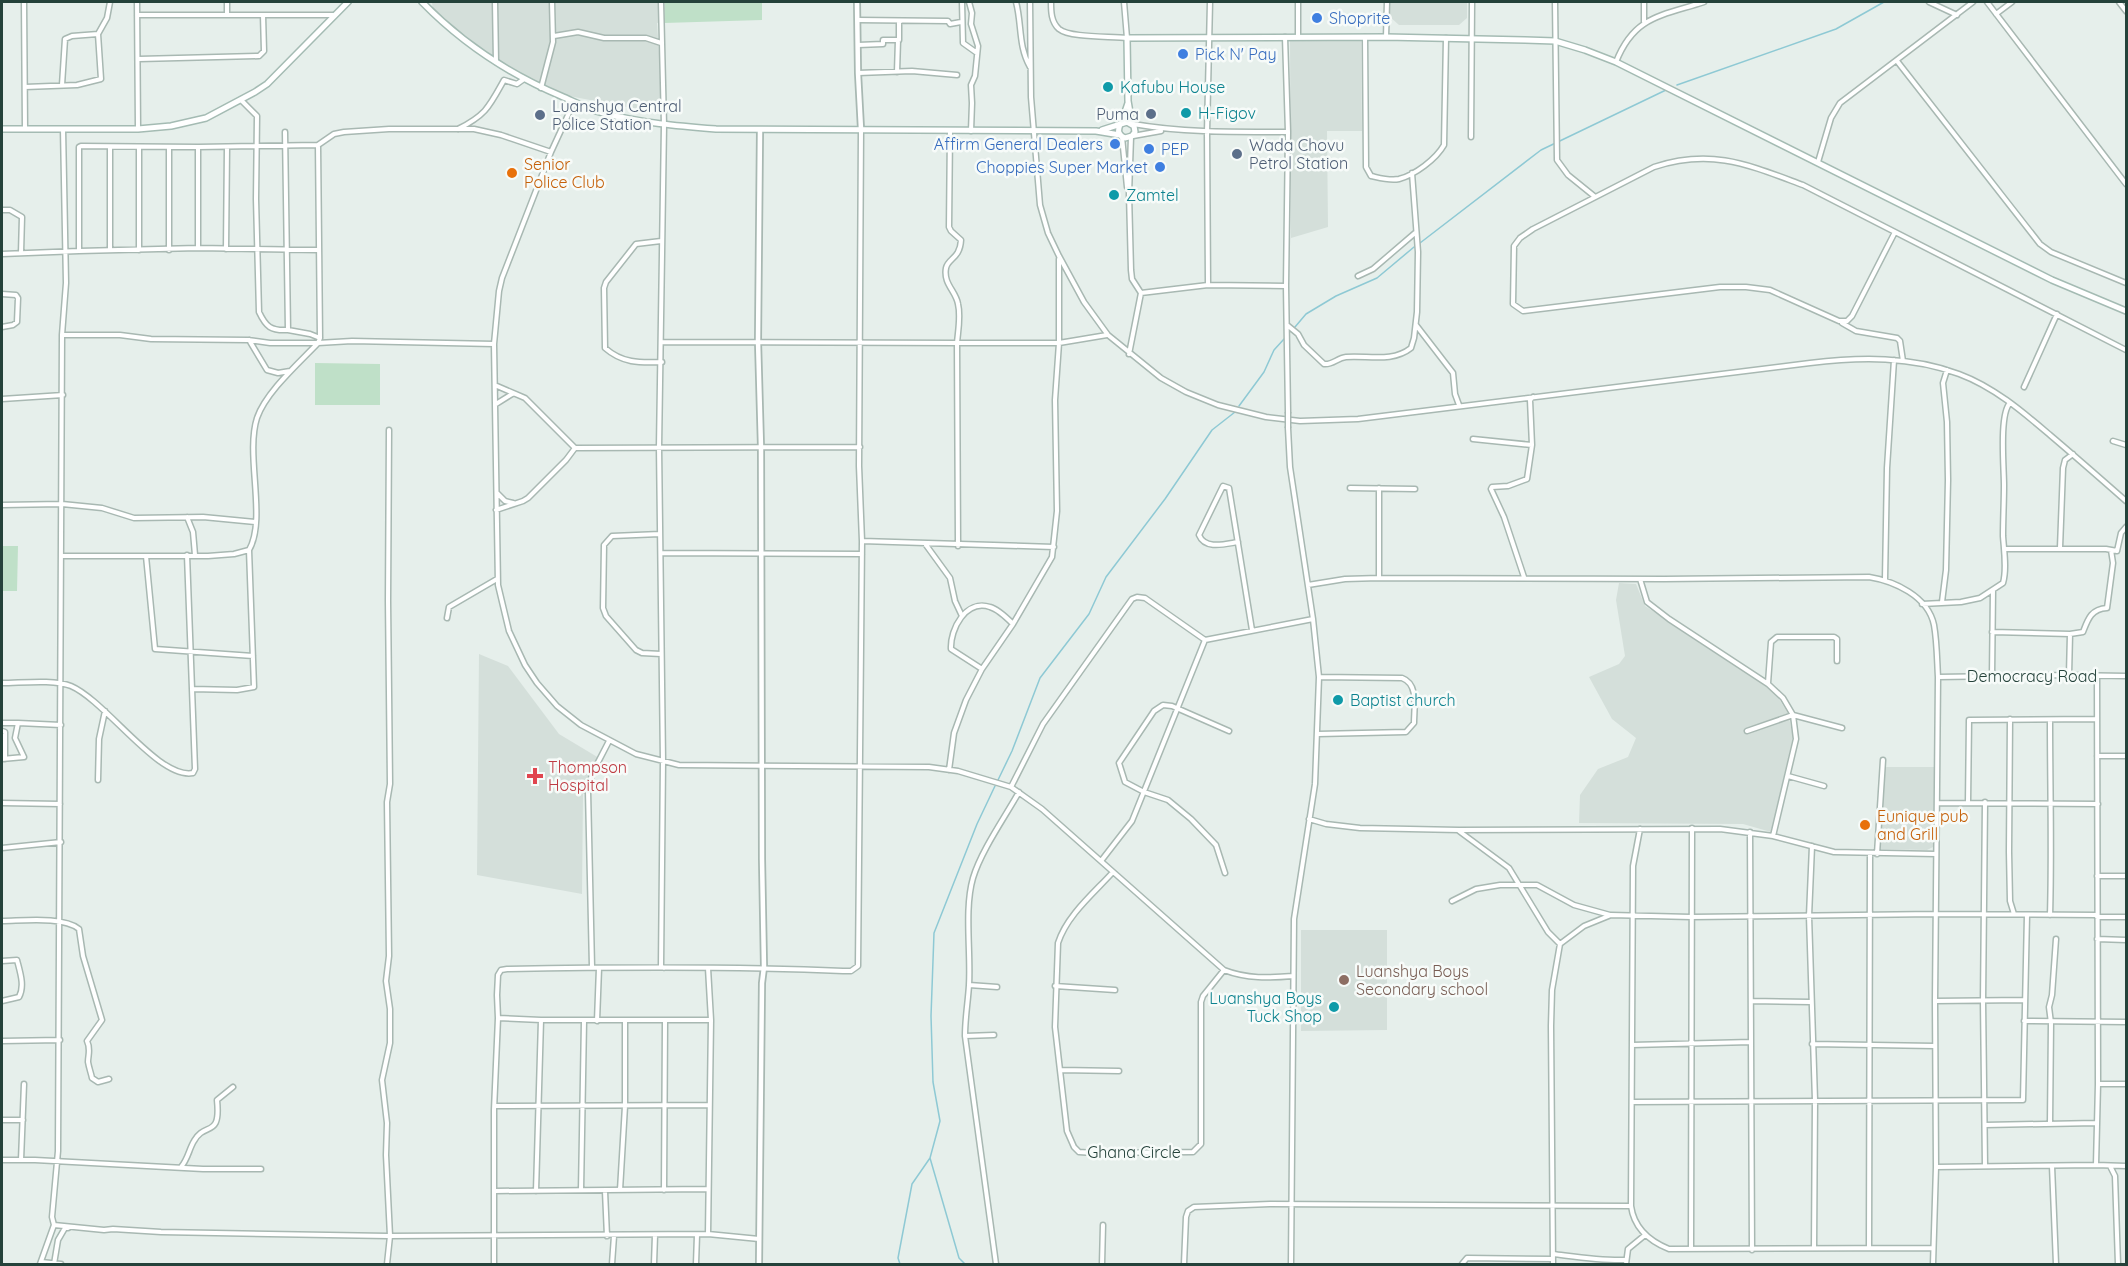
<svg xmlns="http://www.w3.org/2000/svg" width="2128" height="1266" viewBox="0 0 2128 1266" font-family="Quicksand,sans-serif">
  <rect width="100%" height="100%" fill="#e6efeb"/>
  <path fill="#d4dfda" d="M432 2H665L664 23H657L663 114 543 91 481 51 433 12Z
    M1390 2H1467V18L1459 25H1399L1390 17Z
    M1290 40H1361L1362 131H1327L1328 227 1291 238Z
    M1619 583 1636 584 1645 606 1763 681 1779 699 1788 713 1793 737 1771 832 1743 824 1579 823 1580 795 1598 769 1628 757 1636 738 1612 719 1589 677 1619 664 1625 656 1616 600Z
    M479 654 508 666 559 734 599 758 585 794H583L582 894 477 875Z
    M1885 767H1936L1935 844 1933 847 1927 850 1880 849Z
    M1301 930H1387V1030L1301 1031Z"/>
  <path fill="#bfe0c8" d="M665 2H762V20L664 23Z
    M315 363 380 364V405H315Z
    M2 546H18L17 591H2Z"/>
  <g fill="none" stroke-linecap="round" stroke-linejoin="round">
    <path stroke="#8ec9d4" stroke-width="1.5" d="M1677 85 1836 29 1884 2
      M1420 243 1541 150 1666 90
      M1295 327 1306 314 1336 296 1377 278 1414 247
      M1239 406 1264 372 1274 350 1284 339
      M998 780 1012 751 1040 678 1089 614 1106 577 1165 499 1212 430 1235 412
      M930 1158 959 1258 965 1264
      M900 1264 898 1258 912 1184 930 1158 940 1121 933 1082 931 1016 934 933 977 824 995 786"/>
    <defs>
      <path id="minor" d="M24 2 25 129
        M137 2 138 129
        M227 2V15
        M495 2 496 62
        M661 2 664 125 659 447 663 761 661 967 664 968
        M962 2 963 43 977 53
        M969 2 972 13 971 24 978 46 975 76 971 85 972 103 971 131
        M1016 2C1022 24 1018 46 1030 67
        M1030 2 1031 97 1040 205 1048 233 1059 256 1084 302 1108 335 1161 378 1186 392 1218 405 1266 417 1300 421 1358 419 1810 363C1860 357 1911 356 1959 374 1994 387 2023 412 2050 435 2076 457 2101 479 2126 501
        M1051 2C1051 11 1051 22 1059 29 1070 38 1111 36 1127 38L1124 2
        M1555 2 1557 160 1568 175 1594 196
        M1929 2 1957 15
        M1987 2 2126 184
        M2119 2 2126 11
        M1996 14 2012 2
        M137 15H333
        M858 20 948 21 950 24 961 22
        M1644 22V2
        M554 36 578 32 604 38H646L661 43
        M1285 37 1288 132 1286 286 1288 412
        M1298 37V2
        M1365 37 1366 167 1371 176C1380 178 1390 181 1399 179 1415 175 1436 159 1444 145L1446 38
        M1386 37 1387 2
        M858 45 883 44V40H899V21H901
        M139 59 259 56 264 51 263 15
        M1897 61 2040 244 2051 252 2126 283
        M1616 62C1634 16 1661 16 1704 2
        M897 72 898 40
        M858 73 912 71 957 75
        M62 85 65 39 72 36 98 34
        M25 87 77 85 101 79 98 34 107 18 110 2
        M541 88 553 42 552 2
        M241 100 257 116 256 199 259 312C266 327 271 331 288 330
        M574 102 551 152 502 278 499 291 494 344 498 585 509 631 525 665 537 683 557 706 581 725 636 754 679 765 929 767 958 771 1011 787 1042 809 1224 970C1247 979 1269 978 1293 976
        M1133 124C1185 133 1236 132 1288 132
        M458 129C486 115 489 107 504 80L517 84 524 79
        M950 131 949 227 951 231 961 240C960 259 948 258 946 268 943 284 956 291 958 304 961 316 958 331 957 343H1059V259
        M285 132 288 330 310 334 320 338
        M1133 136 1161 131
        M1122 137 1127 187
        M1471 137 1472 2
        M318 145 198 147 81 146 79 147V251L198 248 318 250
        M139 147V250
        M169 147V250
        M1818 162 1831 118 1840 103 1973 2
        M2 210H10L22 217 21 253
        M1895 232 1852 316 1847 321H1839L1770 290 1746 287H1720L1523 311 1513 304 1514 246 1520 238 1533 229 1654 167C1712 148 1749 165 1803 185L2126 350
        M661 241 636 244 606 282 604 288 605 348C622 363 639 363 662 362
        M198 248V147
        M226 249 227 147
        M110 250V147
        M2 254 79 251
        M1358 276 1373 269 1415 233
        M1208 285 1207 132 1210 2
        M1141 293 1208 285 1286 286
        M2 294 16 295 18 298 17 322 13 325 2 327
        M1842 323 1856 331 1897 338 1900 341 1903 361
        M1287 325 1298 334 1304 345 1324 364C1333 365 1337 358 1346 357 1367 355 1392 363 1411 348L1414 338 1417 312 1418 252 1412 173
        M1416 325 1453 373 1455 394 1459 405
        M62 335H120L151 339 248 340 270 343H318L320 338 318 145 334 134 344 132 389 129H474L501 135 551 152
        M249 340 267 370 278 373 290 371
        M662 342 957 343 958 546
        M1129 354 1141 293 1132 279 1131 270 1129 194 1131 137
        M497 386 525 398 575 448 860 447
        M2024 387 2057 314
        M2 399 63 395
        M496 404 512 394
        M1288 428 1290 467 1313 619 1319 677 1315 784 1294 919 1291 1264
        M1473 439 1532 445
        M2113 441 2126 445
        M1350 488 1415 489
        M1379 488V578
        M497 493 505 501 513 503
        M2 505 62 504 102 508 134 518 203 517 255 522
        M496 510 523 501 528 498 566 460 575 448
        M187 517 193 532 195 555
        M660 534 612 536 604 545 603 608 606 616 636 650 642 653 661 654
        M862 541 1054 547
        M1238 542C1225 544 1205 550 1199 535L1223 486 1229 488 1252 630
        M926 545 950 578 955 601 962 616
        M2060 548 2063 468 2065 460 2073 454
        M2004 549H2106L2117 551 2121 533 2126 527
        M661 553 862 554
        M62 556H208L234 554 249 550
        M146 556 155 649 253 656
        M1524 577 1504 517 1491 489 1492 487 1508 486 1527 479 1532 445 1530 400 1533 397
        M1640 579 1647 602 1669 619 1768 684 1783 698 1793 715 1796 739 1773 836
        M1885 580 1887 468 1894 360
        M1308 585 1345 579 1379 578 1664 579 1869 577C1894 581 1928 596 1934 625 1937 642 1937 660 1938 677L1935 1001 1936 1167 1933 1264
        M1942 602 1946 570 1948 480 1947 422 1943 383 1947 370
        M1922 604 1961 602 1980 598 2003 583C2007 569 2004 551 2003 536 2003 519 2004 502 2004 485 2004 468 1999 414 2010 403
        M447 618 449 607 497 579
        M1992 632 2070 634 2069 675
        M2070 634 2083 632C2088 619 2091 609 2107 608L2113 563 2111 550
        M982 669 951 649C950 629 966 599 990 607 998 609 1007 618 1013 624
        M1992 676 1993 590
        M2097 676 2098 1084 2096 1165 2126 1166
        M1938 677 2069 675 2126 676
        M2 683C21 683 53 679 71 686 106 701 159 780 193 773L195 769 187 555
        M1768 683 1771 642 1777 637H1834L1837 639V661
        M192 689 237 690 254 687 249 550C267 519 245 455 257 418 266 392 299 363 318 343L352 341 494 344
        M2010 719 2009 852 2010 901 2014 914
        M2 723H18
        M2 731 5 732V759
        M1747 731 1793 715 1842 728
        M1318 734 1406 732 1414 723C1414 708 1419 684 1402 678L1319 677
        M2097 756H2126
        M2 759 24 757 15 738 18 723 61 725
        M949 770 954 733 966 700 982 669 1013 624 1052 557 1057 511 1055 400 1059 343 1107 335
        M1788 776 1824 786
        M98 780 99 739 105 711
        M1011 787 1043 724 1132 599 1137 597 1145 598 1205 640 1313 619
        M1985 802 1983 1001 1985 1166
        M2 803 60 804
        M1938 803 2098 804
        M1968 803 1969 720 2096 719
        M1309 819 1326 824 1360 828 1459 830 1720 829 1773 836 1834 852 1936 854
        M1640 829 1633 866 1631 1206C1634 1228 1649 1241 1669 1249L1933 1248
        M1459 831 1509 868 1548 932 1560 944 1552 990 1551 1026 1553 1264
        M1750 832 1752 1250
        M1812 846 1809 916 1815 1100 1814 1248
        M2 848 61 842
        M1877 854 1883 760
        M1101 861 1132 821 1205 640
        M1113 872C1094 893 1067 915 1058 943L1055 1027 1067 1131 1074 1147 1079 1152 1094 1153 1193 1152 1201 1144V1002L1203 996 1224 970
        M1225 873 1216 845 1191 819 1168 800 1144 792 1125 782 1119 763 1154 711 1163 705 1172 706 1229 731
        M2097 876H2126
        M1452 901 1476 889 1500 885H1537L1574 905 1610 915
        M2050 915C2052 850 2050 785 2050 720
        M2097 917H2126
        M2 921C22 921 63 916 79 929L83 956 102 1020 87 1041C91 1049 88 1055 88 1062 89 1068 91 1073 92 1078L98 1082 109 1079
        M2097 939 2126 940
        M1560 944 1584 926 1611 915 1691 917 1935 914 2097 915
        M2 961 17 960C20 972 25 986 19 997L2 1001
        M592 967 588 791 592 774 609 741
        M969 985 997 987
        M1055 986 1115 990
        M1751 1001 1810 1002
        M1935 1001 2024 1000
        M498 1018 541 1020H711
        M597 1021 599 968
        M2024 1021 2126 1022
        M965 1036 994 1035
        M2 1041 60 1040
        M1812 1044 1935 1046
        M1632 1045 1751 1042
        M1060 1070 1119 1071
        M2098 1084H2126
        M1633 1102 2023 1100 2027 915
        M495 1106 709 1105
        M2 1120H23
        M2050 1123 2051 1023 2049 1007 2052 995 2056 939
        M1985 1125 2096 1123
        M2 1160H35L203 1169H261
        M21 1160 24 1084
        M2052 1166 2056 1264
        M2110 1166 2115 1176 2118 1264
        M181 1167C188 1159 189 1149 194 1141 205 1121 221 1139 217 1100L233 1087
        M1936 1167 2096 1165
        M581 1190 584 1021
        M620 1190 625 1106V1020
        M664 1190 665 1021
        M495 1191 707 1189
        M536 1191 541 1020
        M605 1191 607 1236
        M54 1225 104 1230 113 1229 161 1232 388 1236 708 1234 759 1239
        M708 1234 711 1020 708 968
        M1691 1248 1692 828
        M1869 1248 1870 854
        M1553 1254C1577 1257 1601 1261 1626 1260
        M41 1262 61 1264
        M40 1264 54 1225 52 1217 58 1151 62 335 66 283 63 129
        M54 1264 58 1240 65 1228H68
        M387 1264 390 1236 386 1155 387 1123 382 1080 390 1043V1009L386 981 389 956 387 802 390 784 388 601 389 430
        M494 1264V1110L498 1018 497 995 498 975 501 970 507 969C619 967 731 966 843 971H851L858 966 862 541 859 466 861 130
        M612 1264 614 1236
        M654 1264 655 1235
        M696 1264 697 1235
        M996 1264 965 1036C965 1018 968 1002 969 985 971 952 964 909 973 878 981 851 1005 817 1019 792
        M1102 1264 1103 1225
        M1184 1264 1186 1217 1188 1211 1194 1207 1270 1204 1631 1206
        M1462 1264 1467 1258 1553 1259
        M1626 1264 1628 1249 1645 1235"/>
      <path id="tertiary" d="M857 2 858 73 861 129
        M759 1264 762 983 764 967 762 859 761 447 758 341 760 131"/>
      <path id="secondary" d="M422 2C462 43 509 74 561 96 575 102 588 109 603 113 641 123 678 126 716 129L1096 131 1120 135
        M1121 124 1128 103
        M1132 124 1128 101 1127 38 1386 37 1525 40 1555 41 1585 50 1616 62 2052 280 2126 311
        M2 129H138L171 126 206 118 255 92 267 84 348 2
        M1102 130 1127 122 1134 126 1135 132 1132 136 1125 138C1119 136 1117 131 1120 125"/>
    </defs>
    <use href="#minor" stroke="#a8b8b2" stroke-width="7"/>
    <use href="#tertiary" stroke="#a8b8b2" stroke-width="8"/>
    <use href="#secondary" stroke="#a4bbb3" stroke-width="8"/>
    <use href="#minor" stroke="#fff" stroke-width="4"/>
    <use href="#tertiary" stroke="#fff" stroke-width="4.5"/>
    <use href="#secondary" stroke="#fff" stroke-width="5"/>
    <defs>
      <path id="minor-bridge" d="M1288 412V428"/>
    </defs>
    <use href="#minor-bridge" stroke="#a8b8b2" stroke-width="7" stroke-linecap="butt"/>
    <use href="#minor-bridge" stroke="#fff" stroke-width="4"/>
  </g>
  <g fill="#3f7fe0" stroke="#f7fbf9" stroke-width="2">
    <circle cx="1317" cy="18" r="6"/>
    <circle cx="1183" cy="54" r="6"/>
    <circle cx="1115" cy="144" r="6"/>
    <circle cx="1149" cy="149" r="6"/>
    <circle cx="1160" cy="167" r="6"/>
  </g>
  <g fill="#0f9aa8" stroke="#f7fbf9" stroke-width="2">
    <circle cx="1108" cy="87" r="6"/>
    <circle cx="1186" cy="113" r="6"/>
    <circle cx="1114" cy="195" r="6"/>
    <circle cx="1338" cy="700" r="6"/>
    <circle cx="1334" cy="1007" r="6"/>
  </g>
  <g fill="#5c6f8a" stroke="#f7fbf9" stroke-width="2">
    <circle cx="1151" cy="114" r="6"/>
    <circle cx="540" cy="115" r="6"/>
    <circle cx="1237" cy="154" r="6"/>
  </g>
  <g fill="#e8710a" stroke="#f7fbf9" stroke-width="2">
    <circle cx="512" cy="173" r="6"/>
    <circle cx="1865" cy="825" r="6"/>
  </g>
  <path fill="#e0444e" stroke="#f7fbf9" stroke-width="2" d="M532 767h6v6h6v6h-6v6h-6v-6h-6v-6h6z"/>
  <circle fill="#8d6e63" stroke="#f7fbf9" stroke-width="2" cx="1344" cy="980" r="6"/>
  <g text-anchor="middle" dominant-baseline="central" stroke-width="5" stroke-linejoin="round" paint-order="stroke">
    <g font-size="16" fill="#366cbe" stroke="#f7fbf9" text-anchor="start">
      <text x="1329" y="18">Shoprite</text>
      <text x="1195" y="54">Pick N' Pay</text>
      <text x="1103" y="144" text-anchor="end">Affirm General Dealers</text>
      <text x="1161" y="149">PEP</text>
      <text x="1148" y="167" text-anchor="end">Choppies Super Market</text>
    </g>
    <g font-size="16" fill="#0d838f" stroke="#f7fbf9" text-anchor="start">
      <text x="1120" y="87">Kafubu House</text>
      <text x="1198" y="113">H-Figov</text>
      <text x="1126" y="195">Zamtel</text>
      <text x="1350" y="700">Baptist church</text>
      <text x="1322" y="998" text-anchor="end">Luanshya Boys<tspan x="1322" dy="18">Tuck Shop</tspan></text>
    </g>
    <g font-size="16" fill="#4e5e75" stroke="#f7fbf9" text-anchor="start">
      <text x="552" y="106">Luanshya Central<tspan x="552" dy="18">Police Station</tspan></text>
      <text x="1139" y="114" text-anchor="end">Puma</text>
      <text x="1249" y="145">Wada Chovu<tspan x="1249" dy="18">Petrol Station</tspan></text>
    </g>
    <g font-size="16" fill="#c56008" stroke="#f7fbf9" text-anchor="start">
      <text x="524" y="164">Senior<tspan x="524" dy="18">Police Club</tspan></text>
      <text x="1877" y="816">Eunique pub<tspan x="1877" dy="18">and Grill</tspan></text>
    </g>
    <g font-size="16" fill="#24423a" stroke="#f7fbf9">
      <text x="2032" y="676">Democracy Road</text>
      <text x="1134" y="1152">Ghana Circle</text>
    </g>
    <g font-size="16" fill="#be3a42" stroke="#f7fbf9" text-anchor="start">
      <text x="548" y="767">Thompson<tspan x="548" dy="18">Hospital</tspan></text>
    </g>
    <g font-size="16" fill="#785e54" stroke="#f7fbf9" text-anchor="start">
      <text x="1356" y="971">Luanshya Boys<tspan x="1356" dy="18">Secondary school</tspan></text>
    </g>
  </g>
  <rect width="2128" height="1266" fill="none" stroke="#24423a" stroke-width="6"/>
</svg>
